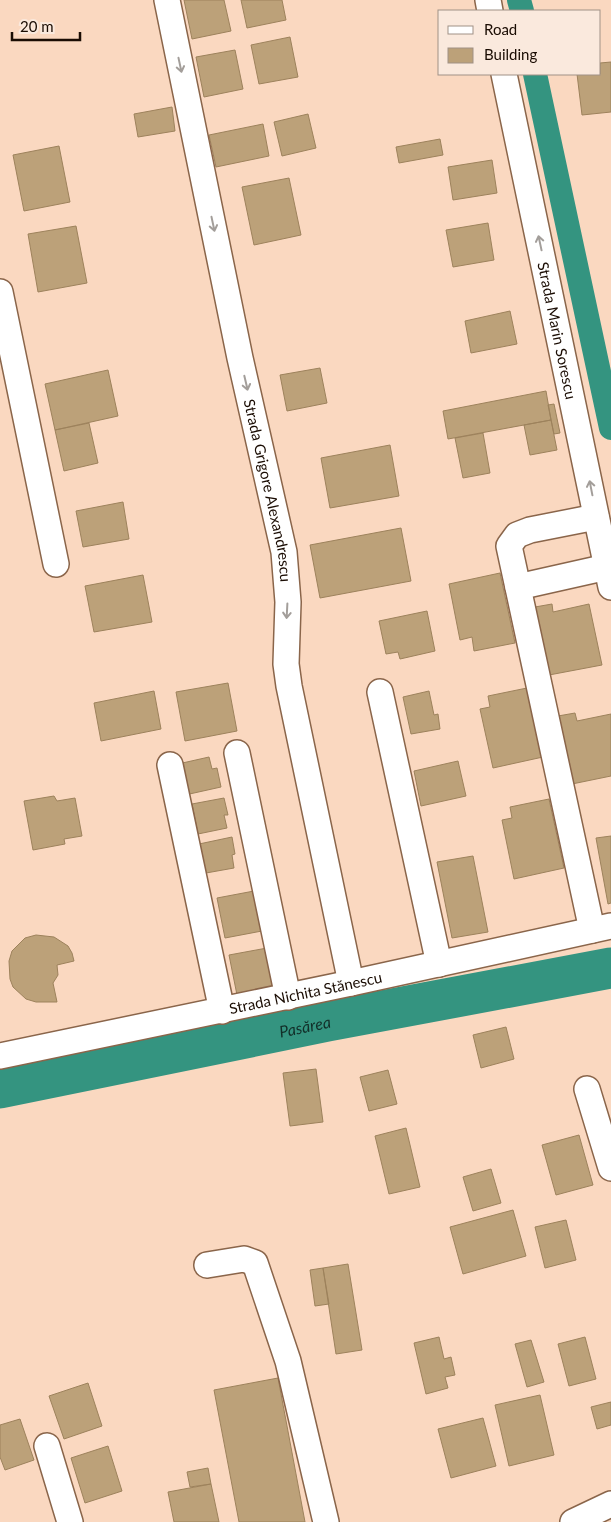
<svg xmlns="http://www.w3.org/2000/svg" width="611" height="1522" viewBox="0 0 611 1522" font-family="Lato,sans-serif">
  <rect width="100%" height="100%" fill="#fad8c0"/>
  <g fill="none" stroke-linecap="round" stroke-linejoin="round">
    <path stroke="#349480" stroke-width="24" d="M519 0 522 11
      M535 74 611 428"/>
    <path stroke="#349480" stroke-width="41" id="s1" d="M0 1088 328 1021 611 968"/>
  </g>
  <path fill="#bca179" stroke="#9d825c" d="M184 0H224L231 31 192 39Z
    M241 0H282L286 20 247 28Z
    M290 37 298 77 259 84 251 45Z
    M235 50 243 89 204 97 196 57Z
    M611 62V112L582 115 577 74H600V63Z
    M172 107 175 131 138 137 134 114Z
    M308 114 316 148 282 156 274 122Z
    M263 124 269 156 216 167 209 135Z
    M440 139 443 155 399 163 396 147Z
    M59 146 70 202 24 211 13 155Z
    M492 160 497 193 453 200 448 167Z
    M289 178 301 235 254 245 242 187Z
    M488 223 494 260 453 267 446 230Z
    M76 226 87 283 38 292 28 234Z
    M510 311 517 344 471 353 465 321Z
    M320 368 327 403 287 411 280 375Z
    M108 370 118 416 55 430 45 384Z
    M546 391 551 420 448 439 443 411Z
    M554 404 560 433 554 434 548 405Z
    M551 420 557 450 530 455 524 425Z
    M89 423 98 463 64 471 55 430Z
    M483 433 490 473 463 478 455 438Z
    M390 445 399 496 330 508 321 458Z
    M123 502 129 539 83 547 76 511Z
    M401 528 411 581 320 598 310 545Z
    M500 573 515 643 474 651 472 637 460 640 449 584Z
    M143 575 152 622 94 632 85 586Z
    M552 604 553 612 589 604 602 665 549 675 535 607Z
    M427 611 435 651 400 659 398 652 386 654 379 621Z
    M228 683 237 731 185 741 176 692Z
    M527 688 543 757 493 768 480 709 490 707 488 696Z
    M154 691 161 729 101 741 94 703Z
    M429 691 434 715 438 714 440 729 411 734 403 697Z
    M575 713 577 721 611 714V776L572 784 558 716Z
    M209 757 212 769 217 768 221 787 185 795 178 764Z
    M458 761 466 796 421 806 414 771Z
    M54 796 57 801 75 798 82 836 64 839 65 844 33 850 24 801Z
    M224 798 228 815H224L227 828 198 834 192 804Z
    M549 799 564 868 514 879 502 820 512 818 510 807Z
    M611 836V903L608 904 596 838Z
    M232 837 235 854 232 855 234 868 206 873 199 844Z
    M473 856 488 932 452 938 437 862Z
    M254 891 262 931 225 938 217 898Z
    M36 935 54 937 68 946 72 953 74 961 57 965 58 975 53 983 57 1002H36L26 999 13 987 10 979 9 961 12 951 25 938Z
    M267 948 275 987 237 995 229 955Z
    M506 1027 514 1059 481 1068 473 1035Z
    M316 1069 323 1122 290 1126 283 1073Z
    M388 1070 397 1104 369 1111 360 1077Z
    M406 1128 420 1187 389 1194 375 1136Z
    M579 1135 593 1185 556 1195 542 1145Z
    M491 1169 501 1203 473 1211 463 1177Z
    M513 1210 526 1256 463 1274 450 1227Z
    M566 1220 576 1260 545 1268 535 1227Z
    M348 1264 362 1350 336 1354 323 1268Z
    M323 1268 329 1304 315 1306 310 1270Z
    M439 1337 444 1359 451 1357 455 1375 445 1377 448 1388 426 1394 414 1343Z
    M585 1337 596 1379 569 1386 558 1344Z
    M531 1340 544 1382 527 1387 515 1344Z
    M278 1378 305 1522H239L214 1390Z
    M88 1383 102 1426 64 1439 49 1396Z
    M540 1395 554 1455 509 1466 495 1405Z
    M611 1402V1425L597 1429 591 1407Z
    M483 1418 496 1466 451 1478 438 1429Z
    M20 1419 34 1460 5 1470 0 1457V1425Z
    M108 1446 122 1491 85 1503 71 1458Z
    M208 1468 211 1484 190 1487 187 1472Z
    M211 1484 219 1522H174L168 1492Z"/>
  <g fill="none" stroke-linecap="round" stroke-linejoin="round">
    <defs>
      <g id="minor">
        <path id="s2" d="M167 0 240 358 284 552 288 602 286 664 289 686 351 983"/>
        <path d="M488 0 490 11"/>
        <path id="s3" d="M504 74 611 587"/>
        <path d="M0 292 56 564"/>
        <path d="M518 587 607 567"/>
        <path d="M380 692 439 964"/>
        <path d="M237 753 288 997"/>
        <path d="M170 765 222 1011"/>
        <path d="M592 930 509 546 517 535 530 530 596 517"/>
        <path id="s4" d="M0 1056 351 983 611 926"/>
        <path d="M587 1089 611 1168"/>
        <path d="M207 1265 244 1259 255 1263 288 1361 326 1522"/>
        <path d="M47 1446 70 1522"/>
        <path d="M573 1522 611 1504"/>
      </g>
    </defs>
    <use href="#minor" stroke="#8a654a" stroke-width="28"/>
    <use href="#minor" stroke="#fff" stroke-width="25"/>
  </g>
  <defs><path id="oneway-shaft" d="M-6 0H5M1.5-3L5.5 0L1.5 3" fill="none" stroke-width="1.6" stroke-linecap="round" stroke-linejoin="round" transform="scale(1.25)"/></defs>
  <g stroke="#a39e9a">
    <use href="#oneway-shaft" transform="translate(180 65) rotate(78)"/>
    <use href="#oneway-shaft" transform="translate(213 224) rotate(78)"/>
    <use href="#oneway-shaft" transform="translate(540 243) rotate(-102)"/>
    <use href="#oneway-shaft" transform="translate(246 383) rotate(77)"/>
    <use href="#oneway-shaft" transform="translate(591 488) rotate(-101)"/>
    <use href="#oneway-shaft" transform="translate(287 611) rotate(93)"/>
  </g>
  <g text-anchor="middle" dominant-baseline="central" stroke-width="5" stroke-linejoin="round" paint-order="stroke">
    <g font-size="15" fill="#1a0c03" stroke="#fae9dd">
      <text stroke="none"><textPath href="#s3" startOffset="262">Strada Marin Sorescu</textPath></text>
      <text stroke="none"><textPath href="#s2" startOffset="501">Strada Grigore Alexandrescu</textPath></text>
      <text stroke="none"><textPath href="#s4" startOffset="312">Strada Nichita Stănescu</textPath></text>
    </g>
    <g font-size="16" font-style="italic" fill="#122f29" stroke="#fae9dd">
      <text stroke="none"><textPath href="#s1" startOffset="311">Pasărea</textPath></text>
    </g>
  </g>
  <rect x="438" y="10" width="162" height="65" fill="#fae9dd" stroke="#a09186"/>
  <rect x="448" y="26" width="25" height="8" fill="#ffffff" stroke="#a09186"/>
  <text x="484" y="35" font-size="15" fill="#1a0c03">Road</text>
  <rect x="448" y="48" width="25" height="15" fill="#bca179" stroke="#a09186"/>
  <text x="484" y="60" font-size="15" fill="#1a0c03">Building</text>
  <path d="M12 32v8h68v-8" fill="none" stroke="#1a0c03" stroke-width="2.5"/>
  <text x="20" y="32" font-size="15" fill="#1a0c03" stroke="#fae9dd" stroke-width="4" paint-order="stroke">20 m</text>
</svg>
